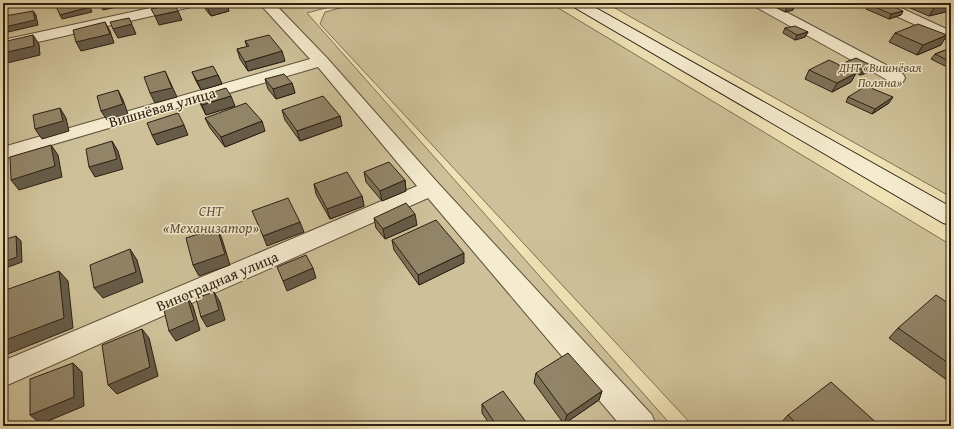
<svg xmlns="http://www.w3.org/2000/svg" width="954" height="429" viewBox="0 0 954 429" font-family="'Gentium Book Plus',serif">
  <rect width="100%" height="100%" fill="#efe2b5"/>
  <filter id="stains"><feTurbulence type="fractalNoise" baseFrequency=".005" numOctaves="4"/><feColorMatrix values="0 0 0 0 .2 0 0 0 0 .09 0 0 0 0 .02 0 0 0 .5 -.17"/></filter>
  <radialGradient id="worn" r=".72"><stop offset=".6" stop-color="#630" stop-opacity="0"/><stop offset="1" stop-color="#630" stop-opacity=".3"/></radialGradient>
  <path fill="#cec199" stroke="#7e7056" d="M3 3H344L307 13 672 426H3Z
    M359 3H550L951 245V426H693L320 24 325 12Z
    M606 3H951V197Z"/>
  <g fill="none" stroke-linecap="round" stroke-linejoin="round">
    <defs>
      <path id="street" d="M173 3H198L196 6 191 7 3 50V40Z
        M259 3H274L327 58 438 183 652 415 656 426H621L428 198 3 387V361L417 186 318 67 3 159V147L310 59Z
        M752 3H769L903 74 905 78 903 82 897 83 891 82 754 6Z
        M872 3H890L951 31V41L874 6Z"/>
      <path id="secondary" d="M570 3H587L951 207V225L943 223 572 6Z"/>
    </defs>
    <use href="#street" stroke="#5e503c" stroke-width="2"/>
    <use href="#secondary" stroke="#2d1f13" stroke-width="2"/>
    <use href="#street" fill="#f5eccf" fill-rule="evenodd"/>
    <use href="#secondary" fill="#f5eccf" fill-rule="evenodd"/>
  </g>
  <path fill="#7e7259" stroke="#2d1f13" d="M203 3H226L229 11 211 16 206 10Z
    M772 3H791L793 10 785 12 771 5Z
    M902 3H951V8L949 11 929 16 901 4Z
    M868 4 903 11 901 15 889 19 866 9Z
    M785 28 808 32 805 37 795 40 783 33Z
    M895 33 941 45 917 55 889 42Z
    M245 41 285 61 248 71 240 59 237 49 247 47Z
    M951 48V69L931 59 935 54Z
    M846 62 870 72 860 75 856 73 851 82 832 92 805 79 809 70 844 67Z
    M192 72 218 75 222 84 201 90 196 81Z
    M265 79 292 83 295 93 276 99 268 89Z
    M197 97 235 106 206 115Z
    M848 97 889 103 872 114 846 102Z
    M282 110 340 116 342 126 300 141 285 120Z
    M205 118 265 131 225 147 210 128Z
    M364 172 405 180 406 191 382 201 366 182Z
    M314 184 362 196 364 206 330 219 316 194Z
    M374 218 417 225 385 239 376 228Z
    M392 240 464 263 419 285 394 250Z
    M951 305V383L889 338 898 328Z
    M536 373 602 391 599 400 564 424 534 383Z
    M482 404 529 426H491L482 413Z
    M788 415 880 426H778Z"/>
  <path fill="#665c48" stroke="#2d1f13" d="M3 3H27V4L3 9Z
    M100 3H135L103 10Z
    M223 3H226L229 11 211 16 207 7Z
    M951 3V8L949 11 929 16 934 8Z
    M795 5 793 10 785 12 787 7Z
    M90 7 92 12 62 19 60 15Z
    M33 11 36 15 38 25 8 32 5 27Z
    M178 11 182 20 159 25 155 16Z
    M903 11 901 15 889 19 891 14Z
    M129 18 136 34 118 38 113 29Z
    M105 22 110 31 114 43 81 51 76 42Z
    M808 32 805 37 795 40 797 35Z
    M33 35 39 44 40 55 3 64V53Z
    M947 35 941 45 917 55 923 45Z
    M282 51 285 61 248 71 245 62Z
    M873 66 870 72 860 75 863 70Z
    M165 71 177 97 155 103 150 93Z
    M856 73 851 82 832 92 837 83Z
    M218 75 222 84 201 90 197 81Z
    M292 83 295 93 276 99 273 89Z
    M118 90 123 100 128 114 107 120 101 111Z
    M231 96 235 106 206 115 202 105Z
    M893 97 889 103 872 114 875 109Z
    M60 108 66 118 69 131 42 139 35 129Z
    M340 116 342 126 300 141 297 131Z
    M262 121 265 131 225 147 221 137Z
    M184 125 188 135 157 145 152 135Z
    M112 141 118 151 123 169 95 177 89 167Z
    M51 145 58 155 62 177 19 190 11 180Z
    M405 180 406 191 382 201 380 191Z
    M362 196 364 206 330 219 327 209Z
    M415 214 417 225 385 239 383 229Z
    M300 222 304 232 267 246 263 236Z
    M217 228 222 239 230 265 199 276 193 265Z
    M16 236 21 241 22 262 3 269V262Z
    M130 249 137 260 143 282 103 298 94 288Z
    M464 253V263L419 285 418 275Z
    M313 268 316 278 287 291 283 281Z
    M59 271 68 281 73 328 3 356V341Z
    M214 292 220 302 225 320 207 327 201 317Z
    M187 296 193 306 200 330 176 341 169 331Z
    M142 329 149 338 158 376 117 394 108 385Z
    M73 363 82 372 84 406 41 424 30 415Z
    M602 391 599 400 564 424 567 415Z"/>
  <path fill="#928467" stroke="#2d1f13" d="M59 3H87L90 7 60 15 55 4Z
    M204 3H223L207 7Z
    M778 3H791L795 5 787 7Z
    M871 3H886L903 11 891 14 868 4Z
    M923 3H951L934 8Z
    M174 4 178 11 155 16 151 9Z
    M33 11 35 20 5 27V16Z
    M129 18 132 24 113 29 110 22Z
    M105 22 110 34 76 42 73 30Z
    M918 24 947 35 923 45 895 33Z
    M795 26 808 32 797 35 785 28Z
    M33 35 34 46 3 53V42Z
    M269 35 282 51 245 62 237 49 249 46 245 41Z
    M951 48V62L935 54Z
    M856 58 873 66 863 70 846 62Z
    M829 60 856 73 837 83 809 70Z
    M213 66 218 75 197 81 192 72Z
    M165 71 172 88 150 93 144 77Z
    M284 74 292 83 273 89 265 79Z
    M866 86 893 97 875 109 848 97Z
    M226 88 231 96 202 105 197 97Z
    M118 90 123 104 101 111 97 96Z
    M323 96 340 116 297 131 282 110Z
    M246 103 262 121 221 137 205 118Z
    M60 108 63 121 35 129 33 115Z
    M178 113 184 125 152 135 147 123Z
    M112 141 117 159 89 167 86 149Z
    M51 145 55 166 11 180 10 157Z
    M389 162 405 180 380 191 364 172Z
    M347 172 362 196 327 209 314 184Z
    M288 198 300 222 263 236 252 211Z
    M406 203 415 214 383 229 374 218Z
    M436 220 464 253 418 275 392 240Z
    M217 228 225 254 193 265 186 238Z
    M16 236 17 257 3 262V240Z
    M130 249 136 272 94 288 90 265Z
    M306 255 313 268 283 281 277 267Z
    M59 271 64 318 3 341V291Z
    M214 292 219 310 201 317 196 298Z
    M936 295 951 305V365L898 328Z
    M187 296 194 320 169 331 163 306Z
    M142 329 150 367 108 385 102 345Z
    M568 353 602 391 567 415 536 373Z
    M73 363 74 397 30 415V379Z
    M831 382 880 426H799L788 415Z
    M503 391 529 426H497L482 404Z"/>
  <g text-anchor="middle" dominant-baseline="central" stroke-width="3" stroke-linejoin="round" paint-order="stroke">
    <g font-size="13" font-style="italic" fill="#5d503b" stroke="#f5eccf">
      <text x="880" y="67">ДНТ «Вишнёвая<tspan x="880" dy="15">Поляна»</tspan></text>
    </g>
    <g font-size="15" fill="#2d1f13" stroke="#f5eccf">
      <text transform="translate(162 107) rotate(-16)">Вишнёвая улица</text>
      <text transform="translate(217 281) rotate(-23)">Виноградная улица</text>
    </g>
    <g font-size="15" font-style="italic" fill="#5d503b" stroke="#f5eccf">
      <text x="211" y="210">СНТ<tspan x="211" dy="17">«Механизатор»</tspan></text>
    </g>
  </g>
  <rect width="954" height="429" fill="none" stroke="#efe2b5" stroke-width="16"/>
  <rect x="4" y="4" width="946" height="421" fill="none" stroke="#2d1f13" stroke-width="2"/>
  <rect x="8" y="8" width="938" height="413" fill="none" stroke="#2d1f13"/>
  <rect width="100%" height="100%" filter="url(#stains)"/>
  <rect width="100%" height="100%" fill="url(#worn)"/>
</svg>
